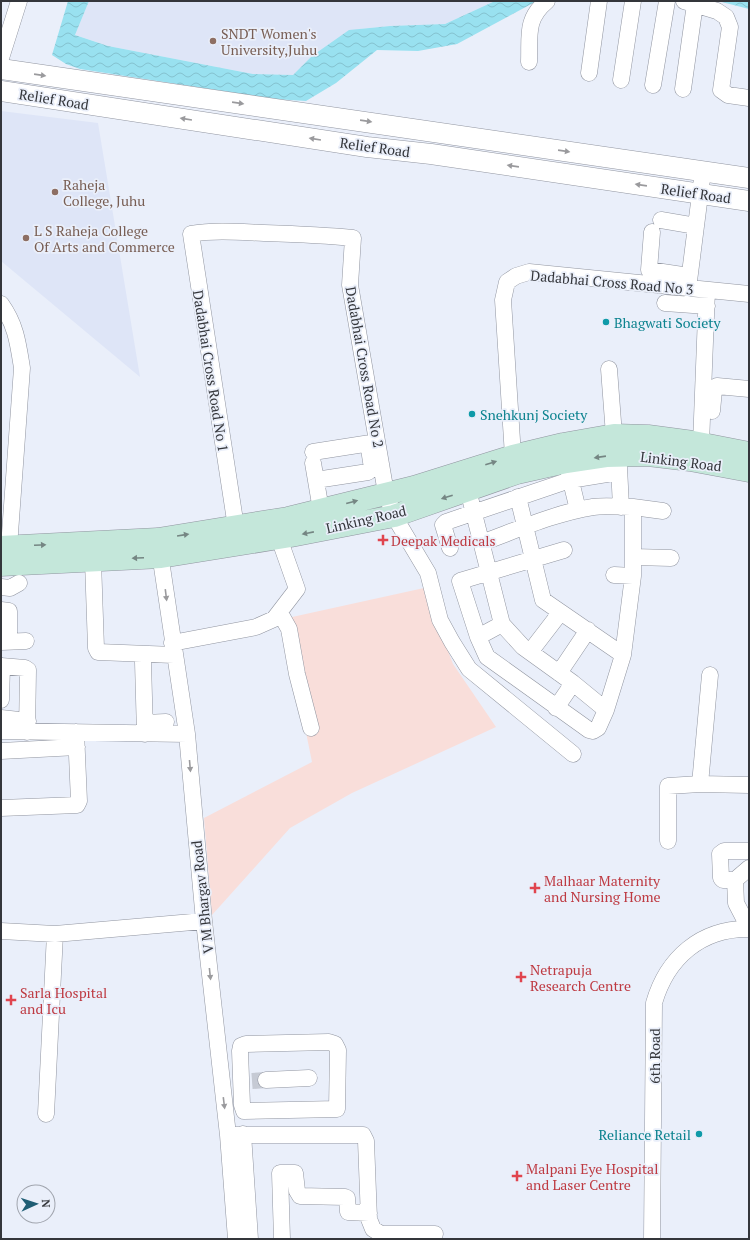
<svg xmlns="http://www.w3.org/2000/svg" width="750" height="1240" viewBox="0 0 750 1240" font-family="'PT Serif',serif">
  <defs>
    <pattern id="water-waves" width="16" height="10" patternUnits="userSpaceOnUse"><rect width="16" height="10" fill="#99e1f0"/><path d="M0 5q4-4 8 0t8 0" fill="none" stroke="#84c2cf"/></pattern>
  </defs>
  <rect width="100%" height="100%" fill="#eaeffa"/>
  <path fill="#dee5f7" d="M89 1H495L445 24 390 26 359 29 312 56 293 75 253 74 108 46 75 35Z
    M1 111 98 123 140 377 1 261Z"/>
  <path fill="#f9deda" d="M424 588 453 664 496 727 352 793 290 828 212 915 204 818 312 762 283 619Z"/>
  <path fill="url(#water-waves)" d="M68 1H89L75 35 108 46 253 74 293 75 312 56 349 30 390 26 445 24 495 1H537L457 44 418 51 377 50 336 83 306 101 274 99 80 69 66 64 52 55Z
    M718 1H749V9Z"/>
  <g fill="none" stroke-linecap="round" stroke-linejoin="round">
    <path stroke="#c6cad4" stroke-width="16" stroke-dasharray="16 8" stroke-linecap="butt" d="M252 1081 266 1080"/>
    <defs>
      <path id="minor" d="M684 1 717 11 726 17 730 27 721 90 728 95 749 98
        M1 58 19 1
        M529 62C530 36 525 19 547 1
        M589 73 599 1
        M621 80 633 1
        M653 85 667 1
        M683 89 695 4
        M661 220 696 226
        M652 232 649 270 689 276
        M688 289 703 171
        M665 303 707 306
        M1 304C16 325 18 343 22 368L9 547 2 555
        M609 369 614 435
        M712 411 714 390 717 386 749 389
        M701 444 707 290
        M313 452 377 442
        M313 463 321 510
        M515 466 513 456 503 300 507 282 516 276 529 272 749 294
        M619 467 621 507
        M568 469 578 510
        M316 480 368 472 372 468 369 449
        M468 490 502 624 523 647 573 683 606 710 623 655 633 576V507C620 507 605 505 593 507 555 513 517 530 481 543
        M518 497 543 600 623 655
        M633 507 663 511
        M236 527 191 234C215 230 239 232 264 233 294 234 323 235 353 238L350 285 386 493 394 516 428 573 440 620 452 642 469 669 573 754
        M159 547 187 734 204 921 228 1135 236 1239
        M450 548 443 525 446 522 570 480 619 472
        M634 557 671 558
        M93 561 96 648 98 652 174 655
        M614 575 633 576
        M1 587 10 588 19 583
        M1 610 9 611V641
        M280 613 289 629 297 674 311 728
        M502 624 478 637 487 657 589 730 593 731 598 728 606 710
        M478 637 460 581 564 550
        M1 642 26 641
        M172 643 256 627 274 619 297 589 279 538
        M530 652 560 613
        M143 662 145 734
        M1 666 25 668 28 670 27 732
        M559 673 588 630
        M1 700 2 666
        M556 708 573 683
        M1 718 28 721
        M145 723 166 722
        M1 731 187 734
        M1 751 77 747
        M700 784 710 675
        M1 808 77 805 79 801 76 732
        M668 841V786L700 784 749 785
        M749 851H724L720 854 721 878 723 880H735L736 903 749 928
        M735 880 749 868
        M1 931 55 934 204 921
        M329 1042 335 1044 338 1050 337 1109 244 1111 242 1105 240 1051 241 1046 246 1044Z
        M266 1080 309 1078
        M46 1114 55 934
        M243 1134 250 1239
        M228 1135H363L366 1141 369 1219 373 1229 381 1234H435
        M282 1239 280 1173H295L297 1191 300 1196 345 1197 347 1198 348 1212 369 1213
        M652 1239 654 1003C667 958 701 928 749 929"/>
      <path id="tertiary" d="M1 69 749 178
        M1 91 367 147 431 154 749 201"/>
      <path id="secondary" d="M1 547 158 539 288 518 414 487 513 456 563 444 614 435 648 436 693 442 749 453
        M1 565 161 557 291 536 394 516 517 473 566 462 606 456 648 455 690 460 749 471"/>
    </defs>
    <use href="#minor" stroke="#9195a0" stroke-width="17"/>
    <use href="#tertiary" stroke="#9195a0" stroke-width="21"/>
    <use href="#secondary" stroke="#9195a0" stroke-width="23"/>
    <use href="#minor" stroke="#fff" stroke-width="16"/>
    <use href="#tertiary" stroke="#fff" stroke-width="20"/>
    <use href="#secondary" stroke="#c4e7da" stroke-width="22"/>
  </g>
  <defs><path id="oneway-solid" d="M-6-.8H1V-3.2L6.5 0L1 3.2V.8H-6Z"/></defs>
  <g fill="#9a9a9d">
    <use href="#oneway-solid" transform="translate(40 75) rotate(8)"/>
    <use href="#oneway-solid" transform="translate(238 103) rotate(8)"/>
    <use href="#oneway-solid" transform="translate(186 119) rotate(-171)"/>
    <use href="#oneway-solid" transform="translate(366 121) rotate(8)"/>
    <use href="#oneway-solid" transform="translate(315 139) rotate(-171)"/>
    <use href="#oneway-solid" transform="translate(564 151) rotate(8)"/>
    <use href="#oneway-solid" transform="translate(513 166) rotate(-172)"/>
    <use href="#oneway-solid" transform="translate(641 185) rotate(-172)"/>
    <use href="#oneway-solid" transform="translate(166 595) rotate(83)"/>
    <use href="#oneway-solid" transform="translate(190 766) rotate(85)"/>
    <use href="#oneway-solid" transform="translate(210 974) rotate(84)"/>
    <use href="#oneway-solid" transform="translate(224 1103) rotate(83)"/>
  </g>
  <g fill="#758683">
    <use href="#oneway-solid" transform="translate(600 457) rotate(172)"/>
    <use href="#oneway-solid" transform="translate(491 463) rotate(-18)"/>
    <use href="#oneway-solid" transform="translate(447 497) rotate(162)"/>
    <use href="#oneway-solid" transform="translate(352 502) rotate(-15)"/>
    <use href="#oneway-solid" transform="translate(308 533) rotate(169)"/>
    <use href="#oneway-solid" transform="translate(183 535) rotate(-9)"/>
    <use href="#oneway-solid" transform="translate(40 545) rotate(-3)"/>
    <use href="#oneway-solid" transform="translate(138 558) rotate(177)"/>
  </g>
  <g fill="#8d6e63" stroke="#eaeffa" stroke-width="1.5">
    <circle cx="213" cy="41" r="4"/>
    <circle cx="55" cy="192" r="4"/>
    <circle cx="26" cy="238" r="4"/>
  </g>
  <g fill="#0f9aa8" stroke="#eaeffa" stroke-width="1.5">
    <circle cx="606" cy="322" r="4"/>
    <circle cx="472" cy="414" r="4"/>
    <circle cx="699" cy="1134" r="4"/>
  </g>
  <g fill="#e0444e" stroke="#eaeffa" stroke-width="1.5">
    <path d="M381 534h4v4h4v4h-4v4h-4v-4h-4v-4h4z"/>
    <path d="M533 882h4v4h4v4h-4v4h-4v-4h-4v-4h4z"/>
    <path d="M519 971h4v4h4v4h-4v4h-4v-4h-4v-4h4z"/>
    <path d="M9 994h4v4h4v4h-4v4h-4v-4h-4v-4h4z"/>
    <path d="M515 1170h4v4h4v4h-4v4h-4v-4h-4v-4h4z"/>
  </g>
  <g text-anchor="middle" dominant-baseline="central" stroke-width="3.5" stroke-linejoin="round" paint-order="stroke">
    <g font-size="14" fill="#785e54" stroke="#eaeffa" text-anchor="start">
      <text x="221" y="33">SNDT Women's<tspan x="221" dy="16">University,Juhu</tspan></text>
      <text x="63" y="184">Raheja<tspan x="63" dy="16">College, Juhu</tspan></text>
      <text x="34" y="230">L S Raheja College<tspan x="34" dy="16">Of Arts and Commerce</tspan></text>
    </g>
    <g font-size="14" fill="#34363b" stroke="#eaeffa">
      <text transform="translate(54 99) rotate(9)">Relief Road</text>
      <text transform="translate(375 147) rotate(8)">Relief Road</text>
      <text transform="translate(696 193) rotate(8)">Relief Road</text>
      <text transform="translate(612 282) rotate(5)">Dadabhai Cross Road No 3</text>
      <text transform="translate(365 367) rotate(80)">Dadabhai Cross Road No 2</text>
      <text transform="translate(211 371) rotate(81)">Dadabhai Cross Road No 1</text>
      <text transform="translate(681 461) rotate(7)">Linking Road</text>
      <text transform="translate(366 519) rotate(-13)">Linking Road</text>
      <text transform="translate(202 897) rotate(-96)">V M Bhargav Road</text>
      <text transform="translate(654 1056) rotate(-90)">6th Road</text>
    </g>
    <g font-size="14" fill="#0d838f" stroke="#eaeffa" text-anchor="start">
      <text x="614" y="322">Bhagwati Society</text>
      <text x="480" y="414">Snehkunj Society</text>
      <text x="691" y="1134" text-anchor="end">Reliance Retail</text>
    </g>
    <g font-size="14" fill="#be3a42" stroke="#eaeffa" text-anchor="start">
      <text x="391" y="540">Deepak Medicals</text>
      <text x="544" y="880">Malhaar Maternity<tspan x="544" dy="16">and Nursing Home</tspan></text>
      <text x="530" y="969">Netrapuja<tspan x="530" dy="16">Research Centre</tspan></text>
      <text x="20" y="992">Sarla Hospital<tspan x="20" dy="16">and Icu</tspan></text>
      <text x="526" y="1168">Malpani Eye Hospital<tspan x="526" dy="16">and Laser Centre</tspan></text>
    </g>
  </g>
  <rect width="750" height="1240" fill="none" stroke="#34363b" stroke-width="4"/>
  <g transform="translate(36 1204) rotate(87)"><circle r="19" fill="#eaeffa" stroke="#a1a5ae"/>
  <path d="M0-3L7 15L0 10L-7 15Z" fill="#1f5d74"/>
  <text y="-6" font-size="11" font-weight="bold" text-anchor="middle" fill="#34363b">N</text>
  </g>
</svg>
